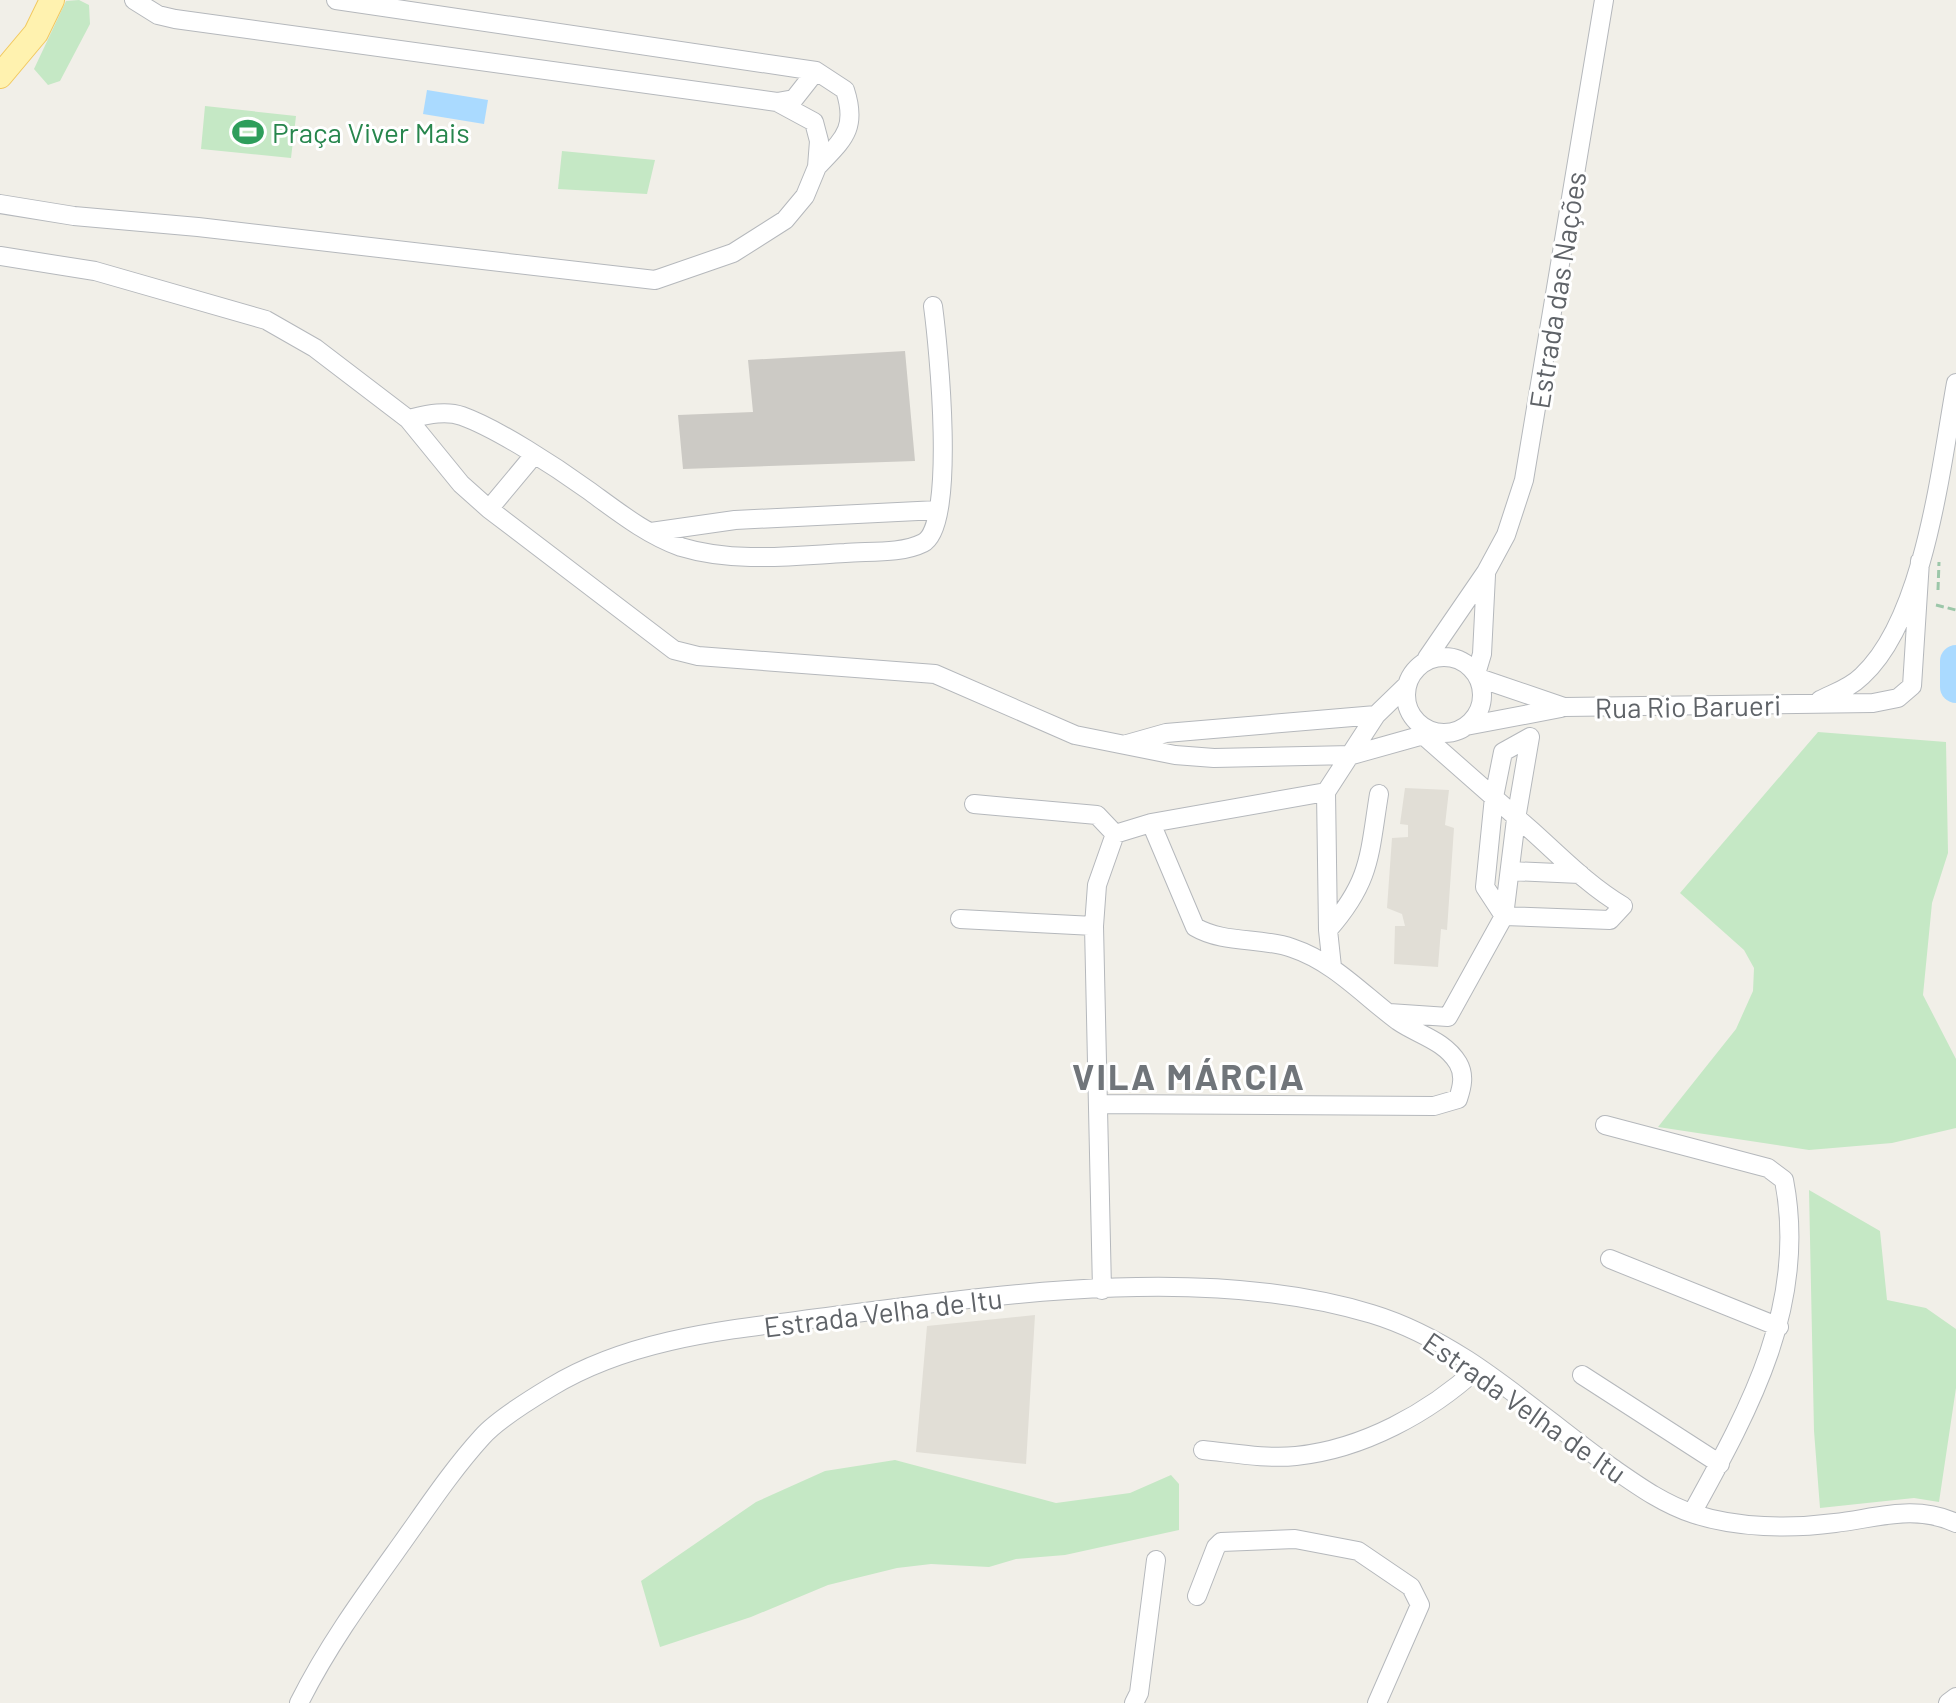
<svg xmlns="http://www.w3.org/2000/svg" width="1956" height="1703" viewBox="0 0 1956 1703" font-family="Barlow,sans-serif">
  <rect width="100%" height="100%" fill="#f1efe8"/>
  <path fill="#e1ded6" d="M1405 788 1449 790 1445 825 1454 828 1447 930 1441 929 1438 967 1394 964 1395 926H1405L1402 914 1387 908 1392 838 1408 837V825L1400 824Z
    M1035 1315 1026 1464 916 1452 927 1326Z"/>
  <path fill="#c5e8c5" d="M79 0 89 5 90 24 60 81 48 85 34 69 66 1Z
    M205 106 296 116 291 158 201 149Z
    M562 151 655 160 647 194 558 189Z
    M1818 732 1946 742 1948 853 1932 903 1923 995 1956 1059V1128L1892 1143 1809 1150 1658 1127 1736 1029 1753 991 1754 968 1744 950 1680 893Z
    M1809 1190 1880 1231 1887 1300 1926 1308 1956 1329V1388L1939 1502 1914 1498 1820 1508 1814 1431Z
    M895 1460 1056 1503 1130 1493 1171 1475 1179 1484V1530L1065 1555 1016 1559 989 1567 931 1564 897 1568 828 1585 751 1617 660 1647 641 1581 756 1502 825 1471Z"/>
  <path fill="#aadaff" d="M427 90 488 100 484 124 423 114Z"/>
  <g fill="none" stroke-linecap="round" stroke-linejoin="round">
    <path stroke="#aadaff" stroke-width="32" d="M1956 661V687"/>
  </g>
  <path fill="#cccac5" d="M905 351 915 461 683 469 678 415 753 412 748 360Z"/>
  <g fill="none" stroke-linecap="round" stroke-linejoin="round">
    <defs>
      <path id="minor" d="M336 0 816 71 845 90C858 130 842 140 817 167
        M777 102 794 99 816 71
        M0 204 74 216 198 227 655 280 733 253 785 220 805 196 817 167 819 141 814 122 777 102 175 19 158 15 134 0
        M0 256 95 271 266 320 315 348 408 419 461 484 489 509 674 650 698 656 935 674 1075 735 1175 755 1214 758 1352 755 1434 732
        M408 419C426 415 445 410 462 416 498 429 556 467 588 490 617 511 647 535 681 547 733 563 791 556 845 553 868 551 901 554 923 543 957 526 938 343 933 306
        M489 509 534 455
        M651 532 735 520 938 510
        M1406 695a38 38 0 1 1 76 0a38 38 0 1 1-76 0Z
        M1427 658 1486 572 1506 535 1524 480 1604 0
        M1476 674 1482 654 1486 575
        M1479 678 1564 707 1873 703 1898 698 1912 686 1920 561
        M1820 700C1834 693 1850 688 1862 676 1925 618 1941 465 1956 383
        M1466 726 1561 708
        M1423 735C1459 767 1496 799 1532 831 1561 857 1589 886 1623 906L1610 920 1504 916 1485 887 1494 797 1503 752 1530 737
        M1127 744 1166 733 1376 715
        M974 804 1097 815 1115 834
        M1115 834 1151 823 1326 792
        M1510 871 1580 874
        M960 919 1094 926
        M1328 930C1371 881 1369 856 1379 794
        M1332 967 1328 930 1326 792 1376 715 1407 685
        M1389 1013 1448 1017 1504 916 1516 819 1530 737
        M1099 1104 1434 1106 1458 1099C1462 1087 1465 1075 1458 1063 1444 1040 1418 1035 1398 1021 1363 995 1334 962 1292 948 1261 937 1224 944 1195 927L1151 823
        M1605 1125 1768 1168 1784 1180C1808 1304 1750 1408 1692 1513
        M1610 1259 1779 1327
        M1102 1290 1094 926 1097 885 1115 834
        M1582 1375 1720 1464
        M1203 1450C1233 1453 1266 1459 1296 1456 1363 1449 1429 1413 1478 1368
        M1197 1596 1216 1547 1221 1542 1295 1539 1358 1551 1411 1587 1420 1605 1377 1703
        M299 1703C328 1645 364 1596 402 1543 427 1508 452 1470 482 1437 496 1421 531 1399 551 1387 635 1336 738 1329 834 1316 1002 1294 1208 1264 1372 1314 1464 1342 1535 1413 1611 1467 1637 1485 1663 1504 1694 1514 1737 1528 1790 1529 1835 1523 1877 1518 1915 1504 1956 1523
        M1134 1703 1139 1693 1156 1560
        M1948 1703 1956 1697"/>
      <path id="major" d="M0 76 36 33 52 0"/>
    </defs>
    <use href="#minor" stroke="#b5b8bc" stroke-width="20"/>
    <use href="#major" stroke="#f2c960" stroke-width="26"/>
    <path stroke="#9cc7a9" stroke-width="3" stroke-dasharray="8 4" stroke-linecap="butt" d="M1938 590 1939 562
      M1936 605 1956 610"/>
    <use href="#minor" stroke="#fff" stroke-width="18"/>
    <use href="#major" stroke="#fff2af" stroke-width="24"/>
  </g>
  <defs>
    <symbol id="stadium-bare" viewBox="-9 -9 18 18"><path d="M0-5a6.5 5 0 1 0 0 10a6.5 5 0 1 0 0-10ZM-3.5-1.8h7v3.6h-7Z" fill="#2e9e5b" stroke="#fff" stroke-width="2.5" paint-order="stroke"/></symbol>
  </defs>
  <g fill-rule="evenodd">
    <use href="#stadium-bare" x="226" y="110" width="44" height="44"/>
  </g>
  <g text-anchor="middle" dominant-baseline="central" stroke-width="6" stroke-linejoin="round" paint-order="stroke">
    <g font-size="28" fill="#27864d" stroke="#fff" text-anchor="start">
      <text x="272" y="132">Praça Viver Mais</text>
    </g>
    <g font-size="28" fill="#5f6368" stroke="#fff">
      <text transform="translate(1557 290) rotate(-81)">Estrada das Nações</text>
      <text transform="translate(1688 706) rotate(-1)">Rua Rio Barueri</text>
      <text transform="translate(883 1312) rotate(-7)">Estrada Velha de Itu</text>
      <text transform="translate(1525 1407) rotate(35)">Estrada Velha de Itu</text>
    </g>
    <g font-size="36" font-weight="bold" letter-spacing="2" fill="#70757a" stroke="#fff">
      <text x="1189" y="1075">VILA MÁRCIA</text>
    </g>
  </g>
</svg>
